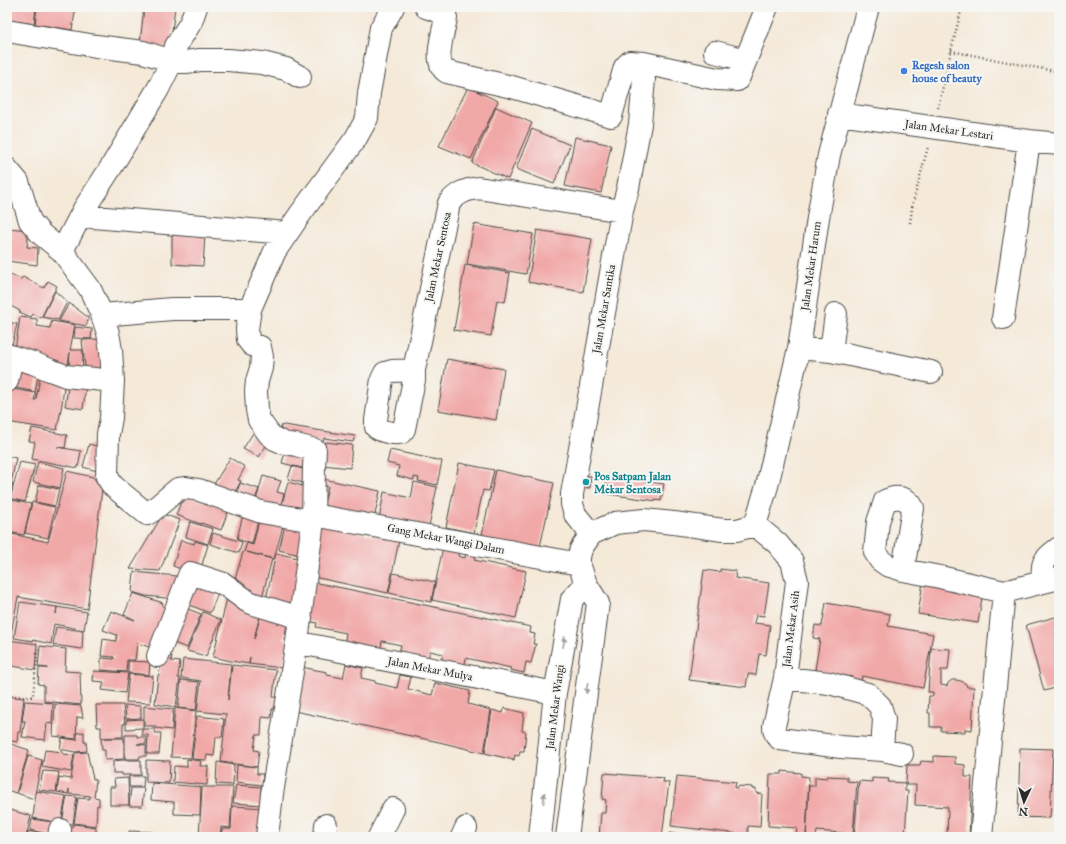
<svg xmlns="http://www.w3.org/2000/svg" width="1066" height="844" viewBox="0 0 1066 844" font-family="'IM FELL Great Primer',serif">
  <rect width="100%" height="100%" fill="#f6f6f2"/>
  <filter id="ink" filterUnits="userSpaceOnUse"><feTurbulence type="fractalNoise" baseFrequency=".025" numOctaves="2"/><feDisplacementMap in="SourceGraphic" scale="8" xChannelSelector="R" yChannelSelector="G"/><feConvolveMatrix kernelMatrix="1 2 1 2 8 2 1 2 1" color-interpolation-filters="sRGB"/></filter>
  <filter id="wash" filterUnits="userSpaceOnUse"><feTurbulence type="fractalNoise" baseFrequency=".012" numOctaves="4" result="noise"/><feDisplacementMap in="SourceGraphic" scale="16" xChannelSelector="R" yChannelSelector="G"/><feGaussianBlur stdDeviation="0.9" result="paint"/><feColorMatrix in="noise" values="0 0 0 0 0 0 0 0 0 0 0 0 0 0 0 0 0 1.4 0 .05"/><feComposite in="paint" operator="in"/></filter>
  <g filter="url(#wash)">
    <rect width="100%" height="100%" fill="#f5e9d8"/>
    <g id="blocks">
      <path fill="#f1a9a8" d="M7 7H36L34 24 7 20Z
        M37 7H76L72 30 35 24Z
        M144 7H175L170 48 140 44Z
        M468 87 498 101 471 159 439 146Z
        M496 107 532 123 508 179 472 163Z
        M532 129 570 145 554 184 516 169Z
        M575 137 611 145 601 193 565 186Z
        M474 224 533 234 526 274 467 264Z
        M7 228 29 230 27 247 38 248 37 265 7 261Z
        M537 230 592 239 583 292 528 282Z
        M172 234 205 235 203 266 172 264Z
        M465 265 510 273 505 302 497 300 491 336 454 330Z
        M8 274 21 279 23 277 44 288 48 281 57 286 41 318 33 314 31 317 19 312 20 311 7 304V277Z
        M55 291 67 302 58 320 42 317Z
        M69 303 89 318 86 326 59 321Z
        M20 317 37 319V326L50 328 52 321 75 325 70 350H83L82 376 68 375 70 352 67 369 14 356Z
        M7 322 17 324 11 349 7 348Z
        M75 327 92 329 91 339 74 338Z
        M99 339 103 375 86 376 82 340Z
        M447 359 504 369 496 420 438 410Z
        M14 360 40 366 35 392 8 386Z
        M41 372 65 377 62 404 57 430 7 422V388L36 393 34 400H36Z
        M69 383 86 385 83 409 65 406Z
        M284 425 355 436 353 442 324 438 323 442 279 434 281 426Z
        M32 428 67 435 65 448 57 447 81 451 78 468 32 459 35 442 29 441Z
        M253 433 269 441 259 457 243 449Z
        M325 442 352 445 350 468 323 465Z
        M89 444 103 448 97 471 83 467Z
        M287 445 314 452 310 470 282 463Z
        M390 450 442 461 437 485 418 481 419 478 414 477V480L397 476 399 466 387 463Z
        M7 456 16 458 11 483H13L10 496H7Z
        M230 458 245 467 238 480 241 481 231 500 211 489Z
        M20 462 35 465 25 502 10 498Z
        M38 462 64 468 60 488 33 482Z
        M459 463 494 470 489 491 483 490 474 533 446 527Z
        M292 466 310 471 307 484 288 479Z
        M496 470 554 483 538 556 480 544Z
        M67 471 93 477 102 489 87 609 18 597 10 639H7L8 533 48 542Z
        M583 475 591 476 590 488 582 487Z
        M608 475 664 484 661 501 656 500V501L608 494 610 487 605 486Z
        M263 476 281 481 277 492 284 494 278 513 254 507Z
        M323 479 380 491 373 524 322 513 328 486 322 485Z
        M288 482 314 489 308 518 281 508Z
        M414 482 437 487 429 526 378 525 384 492 411 498Z
        M240 483 259 489 252 507 234 501Z
        M39 485 59 489 55 506 35 502Z
        M186 496 229 509 221 530 201 523V524L176 515 181 502 183 503Z
        M7 499 31 504 24 535 7 532Z
        M32 502 55 507 48 538 25 533Z
        M244 510 260 514 252 544 237 539Z
        M163 514 180 520 160 571 130 569Z
        M260 516 284 522 274 559 247 552 272 559 261 601 243 596 246 586 244 590 233 586 243 552H244L247 543 253 545Z
        M287 517 302 528 304 556 279 550Z
        M190 522 213 529 208 544 186 537Z
        M319 524 399 541 388 593 309 576Z
        M213 533 242 542 239 553 210 544Z
        M181 540 194 544 195 541 208 545 200 571H186L173 566Z
        M443 547 459 550 458 556 465 558 466 551 476 553 474 560 526 571 516 618 432 600Z
        M276 553 305 560 295 610 265 604Z
        M720 569 736 571 735 578 769 583 764 616 756 615 754 623 770 625 766 655 759 654 756 675 748 674 746 687 689 680 704 570 720 572Z
        M134 572 177 576 175 599 146 596 132 592Z
        M393 573 435 582 431 602 389 593Z
        M194 578 220 588 210 613 184 603Z
        M313 582 531 627 530 633 535 634 533 644H536L531 663 526 662 524 673 510 670 511 668 466 658 464 670 440 665 443 654 430 651 427 663 398 657 401 645 382 641 380 653 344 645 346 633 316 627 317 623 304 620Z
        M923 582 983 591 978 623 918 614Z
        M133 593 163 603 162 606 173 610 155 649 137 643 135 660H127L126 672 101 670V658L114 659V657L101 656 103 639 116 641 117 635 103 630 111 611 135 620 124 615Z
        M227 598 246 602 243 612 260 616 254 639 261 614 288 620 284 639 289 640 282 668 249 664 250 657 249 664 231 661 213 657Z
        M20 602 57 607 56 614 57 607 87 612 84 630 54 624 51 644 33 640V641L14 638Z
        M826 603 890 614 888 626 933 634 923 688 862 676 860 689 850 687 852 677 815 670 820 639 813 638 815 625 822 626Z
        M180 606 201 614 187 648 166 640Z
        M203 612 221 620 206 656 187 651Z
        M1059 616V687L1044 691 1026 625Z
        M56 627 83 631 82 649 53 645Z
        M8 640 37 644 35 670 7 665Z
        M40 646 66 649 65 671 80 672 81 705 44 701V685L38 684 39 668H48L38 667Z
        M931 648 950 649 948 670H941V685L947 686 948 683 952 680H956L961 681 966 684 967 687H974L972 730 965 729V732L941 731V727H930V713H928L929 696H933V692H928Z
        M162 655 172 656 171 661 180 662 178 678H180L176 707 155 704 158 675H159Z
        M183 659 231 664 228 700 232 665 276 670 273 697 279 698 277 709H272L271 718 262 717 261 735H256L254 750 259 751 257 767 221 762 226 714 197 711 201 681 181 678Z
        M128 661 150 662 149 675 128 673Z
        M346 664 363 668 361 678 375 681V683L397 688 400 675 411 677 408 689 432 695 435 683 470 691 468 704 491 710 484 753 439 742 290 710 301 667 327 672V675L343 678Z
        M94 671 128 673 125 693 102 690 104 682 93 681Z
        M129 674 153 676 150 703 126 702Z
        M181 680 199 682 196 710 178 708Z
        M7 696 24 698 20 732H18L17 742 7 740Z
        M25 701 53 703 52 724 47 723 45 740 22 737 25 721H22Z
        M55 704 81 706 83 718 77 717 76 739 53 736Z
        M96 705H123L125 724H123V737L101 738V727H97Z
        M125 705 141 706V718L126 719Z
        M144 706 173 709 172 730 155 728V726H144Z
        M175 708 196 711 191 758 171 757Z
        M504 708 524 713 522 731 526 732 524 751H520L519 756 515 755 514 760 485 753 492 710 503 713Z
        M197 716 224 719 222 737H216L214 756 207 755 206 760 192 759Z
        M143 719V728L126 729V720Z
        M142 729H155V733H161L159 754H147L148 735H142Z
        M84 732V742H86L87 751 75 752 60 749 62 738 77 740V733Z
        M125 735H137V737H146V744H137L146 745V756H140L139 759H125Z
        M101 738H124V759L105 760V750H102Z
        M8 743 29 750 16 793 7 790V747Z
        M1020 748 1053 749 1050 818 1018 817Z
        M45 750 63 752V754L74 755 71 772 42 767Z
        M87 752 93 779 96 780 94 797 99 798V806L97 805 96 826 74 823 78 798 90 799V796L69 794V789L68 794 57 792 59 777 71 779 75 753Z
        M28 756 42 760 34 799 17 793Z
        M934 756 955 757V764L965 765V777H972L969 837H947L948 807 915 805 916 785H906L907 765H920L921 761 934 762Z
        M187 759 201 761 200 766H208L207 785 173 782 174 766 187 767Z
        M122 760H141V775H122V773H113V761Z
        M146 760 170 761 169 783 146 782Z
        M217 762 234 765 233 785 216 784Z
        M237 765 257 767V774H263L262 785 236 782Z
        M43 771 59 772 56 792 39 790Z
        M782 771 801 773V776L809 777 806 837H796L797 828 768 826 770 774H782Z
        M604 773 664 778 663 782H669L662 837H599L601 813H605L606 800 602 799Z
        M129 776H144L143 787H129Z
        M677 776 736 782 735 788H738V786L752 787V789H756V793L762 794 760 827 748 826V835L671 826Z
        M827 776 847 777V781L857 782 853 834 817 831 816 837H806L809 786H815V777L827 778Z
        M128 778 129 805H110V787H115L114 779Z
        M872 778 889 779 888 782 905 783V791H908L905 835 887 834V837H854L859 781 872 782Z
        M152 783 201 787 200 815 174 814V802L151 800Z
        M236 785 261 787V792L263 793 262 805 233 803Z
        M202 787H233L230 828 221 827 220 837H199Z
        M131 788H144L142 806H129Z
        M36 791 66 796 61 823 33 818Z
        M67 796 77 797 73 824 62 823Z
        M232 806 266 808 260 837H221L222 829H231Z
        M7 809 31 816 26 837H7Z
        M32 819 59 823 56 836 30 830Z
        M74 824 96 827V835H100V837H62V825L73 826Z
        M28 831 53 836V837H27Z
        M129 831 153 832 152 837H129Z
        M669 833 691 836V837H668Z"/>
    </g>
  </g>
  <g filter="url(#ink)">
    <use href="#blocks" fill-opacity="0" stroke="#494845" stroke-width="1"/>
    <g fill="none" stroke-linecap="round" stroke-linejoin="round">
      <defs>
        <path id="minor" d="M426 7 441 12 446 18C444 31 432 63 447 72L512 87 611 116 625 67 630 62 644 63 717 79 737 80 739 77 767 7
          M7 31 96 46 143 52 172 61 186 62 200 60H228L262 63 286 69 300 77
          M715 52 746 60
          M839 114 1029 141 1059 144
          M7 169 18 182 30 221 41 234 62 251 90 289 102 315 108 333 111 350 113 381 111 418 108 434 107 477 113 486 147 514 152 511 178 489 186 488 199 490 261 512 313 521
          M81 216 287 233
          M62 251 84 209 110 169 158 89 172 61 176 46 191 22 196 7
          M102 315 172 309H250
          M1003 318 1029 141
          M799 348 831 351 931 372
          M831 351 836 314
          M7 355 33 363 50 370 66 376 113 381
          M414 370 449 203C457 193 465 190 478 188L622 211
          M414 370V380L404 429C403 431 402 433 399 433 393 434 380 431 376 427V420L382 379 385 373 392 371Z
          M7 381 12 357
          M314 515 579 564
          M755 525 767 486 799 348 818 218 829 155 868 7
          M755 525 777 543 792 561 797 581 785 678 774 726C774 733 776 735 780 739L841 747 882 750 902 754
          M591 534 575 514 572 504V494L622 211 628 188 640 124 644 79
          M903 570 913 508C908 497 896 495 885 501L878 522 875 552 880 560 887 565 903 570 940 577 1004 592 1059 578
          M1043 582C1042 561 1042 561 1059 548
          M305 644 555 693
          M158 656 190 573 224 584 247 601 254 604 301 618
          M785 678 829 683 868 694 880 706 884 719 882 750
          M59 837 60 830
          M267 837 272 794 297 641 313 521 314 467 315 450 296 445 284 443 275 439 269 434 259 420 257 410 256 391 257 381 261 368 262 357 260 347 252 345 248 340 247 329 250 309 275 251 301 213 356 138 367 118 369 93 381 28 393 7
          M325 837 326 825
          M379 837 393 809
          M462 837 466 828
          M540 837 555 693 572 599 586 584
          M567 837 598 603 586 584 579 564V557L581 549 591 534 615 523 644 520 674 523 723 530H737L755 525
          M981 837 1004 592"/>
      </defs>
      <use href="#minor" stroke="#494845" stroke-width="24"/>
      <path stroke="#494845" stroke-width="2.5" stroke-dasharray="1 3" stroke-linecap="butt" d="M951 51 1059 72
        M938 108 951 51 962 7
        M910 223 913 202 928 147
        M7 696 29 697H32L33 695 38 647"/>
      <use href="#minor" stroke="#fff" stroke-width="22"/>
    </g>
    <defs><path id="oneway-solid" d="M-6-.8H1V-3.2L6.5 0L1 3.2V.8H-6Z"/></defs>
    <g fill="#a0a0a0">
      <use href="#oneway-solid" transform="translate(564 642) rotate(-80)"/>
      <use href="#oneway-solid" transform="translate(587 688) rotate(98)"/>
      <use href="#oneway-solid" transform="translate(544 798) rotate(-84)"/>
    </g>
  </g>
  <circle fill="#3f7fe0" stroke="#f6f6f2" stroke-width="1.5" cx="904" cy="71" r="4"/>
  <circle fill="#0f9aa8" stroke="#f6f6f2" stroke-width="1.5" cx="586" cy="482" r="4"/>
  <g text-anchor="middle" dominant-baseline="central" stroke-width="4" stroke-linejoin="round" paint-order="stroke">
    <g font-size="11" font-weight="bold" fill="#366cbe" stroke="#f6f6f2" text-anchor="start">
      <text x="912" y="65">Regesh salon<tspan x="912" dy="13">house of beauty</tspan></text>
    </g>
    <g font-size="11" fill="#2b2b2b" stroke="#f6f6f2">
      <text transform="translate(949 130) rotate(8)">Jalan Mekar Lestari</text>
      <text transform="translate(438 257) rotate(-78)">Jalan Mekar Sentosa</text>
      <text transform="translate(811 266) rotate(-82)">Jalan Mekar Harum</text>
      <text transform="translate(604 309) rotate(-80)">Jalan Mekar Santika</text>
      <text transform="translate(446 539) rotate(11)">Gang Mekar Wangi Dalam</text>
      <text transform="translate(791 629) rotate(-83)">Jalan Mekar Asih</text>
      <text transform="translate(430 669) rotate(11)">Jalan Mekar Mulya</text>
      <text transform="translate(555 707) rotate(-83)">Jalan Mekar Wangi</text>
    </g>
    <g font-size="11" font-weight="bold" fill="#0d838f" stroke="#f6f6f2" text-anchor="start">
      <text x="594" y="476">Pos Satpam Jalan<tspan x="594" dy="13">Mekar Sentosa</tspan></text>
    </g>
  </g>
  <rect width="1066" height="844" fill="none" stroke="#f6f6f2" stroke-width="24"/>
  <g transform="translate(1024 802) rotate(184)" stroke="#f6f6f2" stroke-width="3" paint-order="stroke">
  <path d="M0-3L7 15L0 10L-7 15Z" fill="#2b2b2b"/>
  <text y="-6" font-size="11" font-weight="bold" text-anchor="middle" fill="#2b2b2b">N</text>
  </g>
</svg>
